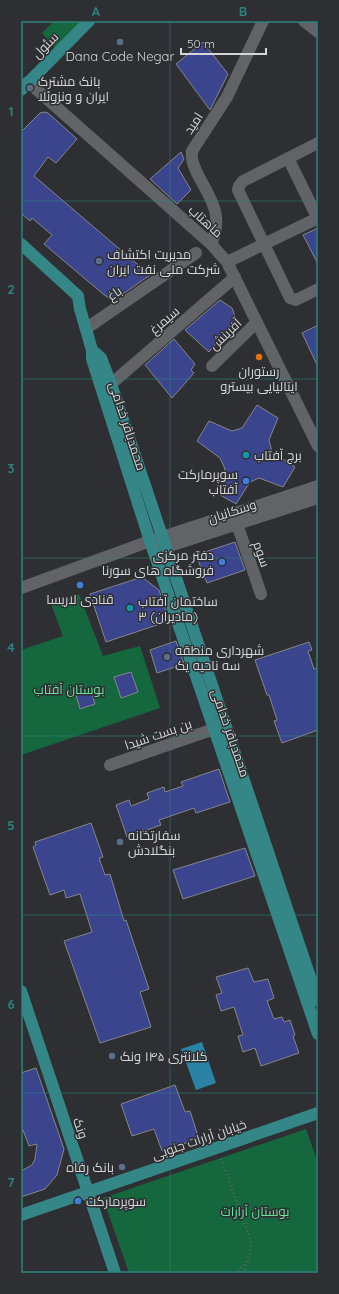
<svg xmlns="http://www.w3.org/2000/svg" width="339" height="1294" viewBox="0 0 339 1294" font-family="Quicksand,Cairo,sans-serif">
  <rect width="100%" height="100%" fill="#2e2f32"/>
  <path fill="#15683e" d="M54 21H81L55 48 42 33Z
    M79 594 103 656 140 646 160 708 21 755V650L63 636 51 604Z
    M306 1129 318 1163V1273H129L103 1198Z"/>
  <path fill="#2a82a4" d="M202 1042 216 1083 196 1090 181 1049Z"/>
  <path fill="#3b458e" stroke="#858689" d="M203 42 228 74 210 110 176 64Z
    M44 112 48 113 77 139 56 163 48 157 34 176 150 275 113 301 103 294 44 244 52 235 32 218 30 221 21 213V132L40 113Z
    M181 152 184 159 178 168 191 190 177 204 150 179Z
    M318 228V264L303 235Z
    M220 300 232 308 236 319 209 352 185 330Z
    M318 325V367L302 333Z
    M174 339 195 364 191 370 194 373 172 398 145 365Z
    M257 405 278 418 269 440 272 452 295 467 283 487 259 478 250 482 236 504 215 492 225 469 220 458 197 441 209 421 232 431 242 428Z
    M235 542 245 570 207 583 196 555Z
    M142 577 159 590 169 621 106 642 90 594Z
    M176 641 184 664 157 673 150 650Z
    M309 642 312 650 308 651 314 669 318 668V730L282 743 274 721 277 720 269 695H267L255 660Z
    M131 672 138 692 121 698 114 677Z
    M90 687 95 704 80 709 75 691Z
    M219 769 230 802 196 813 194 808 159 820 161 825 127 837 116 805 129 800 131 806 149 799 147 793 164 787 165 792 183 786 181 782Z
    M91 823 103 857 99 858 105 875 110 874 124 921 126 920 149 989 140 992 151 1027 100 1043 64 941 92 932 80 894 66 898 64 890 50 895 33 847 36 845 35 842Z
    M245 848 255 876 183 899 173 870Z
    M248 968 254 982 268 979 274 998 267 1001 274 1019 282 1017 284 1022 290 1020 295 1035 293 1036 299 1053 261 1066 255 1048 243 1052 238 1036 243 1035 234 1007 221 1011 216 995 222 993 216 977Z
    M36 1068 64 1149 57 1175 45 1189 21 1197V1171L32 1165 35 1159 37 1144 29 1146 23 1130 21 1129V1073Z
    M175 1085 185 1112 190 1111 198 1136 191 1139 192 1141 162 1151 154 1129 132 1136 121 1104Z"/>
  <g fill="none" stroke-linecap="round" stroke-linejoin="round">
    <path stroke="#67686b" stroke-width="2" stroke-dasharray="1 3" stroke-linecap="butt" d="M221 1159 251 1241 250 1253 244 1273
      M235 1273 246 1264"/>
    <path stroke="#626366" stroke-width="12" d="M304 21 318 32
      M28 82 211 244 227 262 318 446
      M318 143 243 181 239 186 238 190 290 298 296 300 318 289
      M288 158 318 219
      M211 244C224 216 211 199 198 175 194 166 191 161 192 151L227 97 263 21
      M227 262 318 218
      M87 328 196 253
      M212 366 257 322
      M111 384 235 277
      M237 524 261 594
      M154 551 318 498
      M21 588 150 541 318 486
      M110 765 214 729"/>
    <path stroke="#358686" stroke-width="12" d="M21 90 89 21
      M21 244 78 296 80 309 92 350V359L150 541 318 1034
      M92 350 101 358 111 384 318 1001
      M21 991 115 1273
      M21 1215 318 1113"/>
  </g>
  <path fill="none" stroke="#2d847e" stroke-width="1" stroke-opacity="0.55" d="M170 21V1273M21 201H318M21 379H318M21 558H318M21 736H318M21 915H318M21 1093H318"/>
  <g fill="#5c6f8a" stroke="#2e2f32" stroke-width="1.5">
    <circle cx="120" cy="42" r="4"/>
    <circle cx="30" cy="88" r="4"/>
    <circle cx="99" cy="261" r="4"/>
    <circle cx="167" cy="657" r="4"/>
    <circle cx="120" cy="842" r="4"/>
    <circle cx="112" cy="1056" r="4"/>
    <circle cx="122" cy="1167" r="4"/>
  </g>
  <circle fill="#e8710a" stroke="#2e2f32" stroke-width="1.5" cx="259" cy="357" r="4"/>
  <g fill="#0f9aa8" stroke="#2e2f32" stroke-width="1.5">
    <circle cx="246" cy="455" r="4"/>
    <circle cx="130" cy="608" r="4"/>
  </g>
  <g fill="#3f7fe0" stroke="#2e2f32" stroke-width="1.5">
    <circle cx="246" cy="481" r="4"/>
    <circle cx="222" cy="562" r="4"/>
    <circle cx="80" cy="585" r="4"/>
    <circle cx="78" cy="1201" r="4"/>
  </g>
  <g text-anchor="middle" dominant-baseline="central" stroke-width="3" stroke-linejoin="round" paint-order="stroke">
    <g font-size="13" fill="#d5d6d8" stroke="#2e2f32">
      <text transform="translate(45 45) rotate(-45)">سئول</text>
      <text transform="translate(193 123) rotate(-57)">امید</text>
      <text transform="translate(206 221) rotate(42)">ماهتاب</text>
      <text transform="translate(114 293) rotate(-35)">باغ</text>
      <text transform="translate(164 320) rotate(-41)">سیمرغ</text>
      <text transform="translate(225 334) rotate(-44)">آفرینش</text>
      <text transform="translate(128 426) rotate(72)">محمدباقر خدامی</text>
      <text transform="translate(232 511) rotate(-18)">وسکانیان</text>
      <text transform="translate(262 554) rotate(71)">سوم</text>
      <text transform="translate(231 733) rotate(71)">محمدباقر خدامی</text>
      <text transform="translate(158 734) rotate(-19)">بن بست شیدا</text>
      <text transform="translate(81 1128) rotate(71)">ونک</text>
      <text transform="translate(199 1139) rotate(-19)">خیابان آرارات جنوبی</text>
    </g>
    <g font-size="13" fill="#d5d6d8" stroke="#2e2f32" text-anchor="start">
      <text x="120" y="56" text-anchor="middle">Dana Code Negar</text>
      <text x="38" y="81">بانک مشترک<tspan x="38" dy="15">ایران و ونزوئلا</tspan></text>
      <text x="107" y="254">مدیریت اکتشاف<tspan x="107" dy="15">شرکت ملی نفت ایران</tspan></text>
      <text x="259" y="371" text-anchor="middle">رستوران<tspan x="259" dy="15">ایتالیایی بیسترو</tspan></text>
      <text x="254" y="455">برج آفتاب</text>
      <text x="238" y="474" text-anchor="end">سوپرمارکت<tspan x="238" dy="15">آفتاب</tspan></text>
      <text x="214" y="555" text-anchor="end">دفتر مرکزی<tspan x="214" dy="15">فروشگاه های سورنا</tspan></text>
      <text x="80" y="599" text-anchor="middle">قنادی لاریسا</text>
      <text x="138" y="601">ساختمان آفتاب<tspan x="138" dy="15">۳ (مادیران)</tspan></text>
      <text x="175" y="650">شهرداری منطقه<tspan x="175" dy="15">سه ناحیه یک</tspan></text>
      <text x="128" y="835">سفارتخانه<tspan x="128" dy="15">بنگلادش</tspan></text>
      <text x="120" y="1056">کلانتری ۱۴۵ ونک</text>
      <text x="114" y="1167" text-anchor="end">بانک رفاه</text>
      <text x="86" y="1201">سوپرمارکت</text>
    </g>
    <g font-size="13" fill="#67e39c" stroke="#2e2f32">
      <text x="69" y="689">بوستان آفتاب</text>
      <text x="255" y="1211">بوستان آرارات</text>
    </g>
  </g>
  <rect width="339" height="1294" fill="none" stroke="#2e2f32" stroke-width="44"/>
  <path d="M181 48v6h85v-6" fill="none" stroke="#d5d6d8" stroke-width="2"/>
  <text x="187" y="48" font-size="12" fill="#d5d6d8" stroke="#2e2f32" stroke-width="3" paint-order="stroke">50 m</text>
  <rect x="22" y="22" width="295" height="1250" fill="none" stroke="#2d847e" stroke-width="1.5"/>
  <g font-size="13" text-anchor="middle" font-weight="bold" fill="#2d847e">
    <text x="96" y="16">A</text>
    <text x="243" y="16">B</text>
    <text x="11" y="116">1</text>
    <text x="11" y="294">2</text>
    <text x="11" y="473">3</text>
    <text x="11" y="652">4</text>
    <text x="11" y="830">5</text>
    <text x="11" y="1009">6</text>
    <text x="11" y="1187">7</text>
  </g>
</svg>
